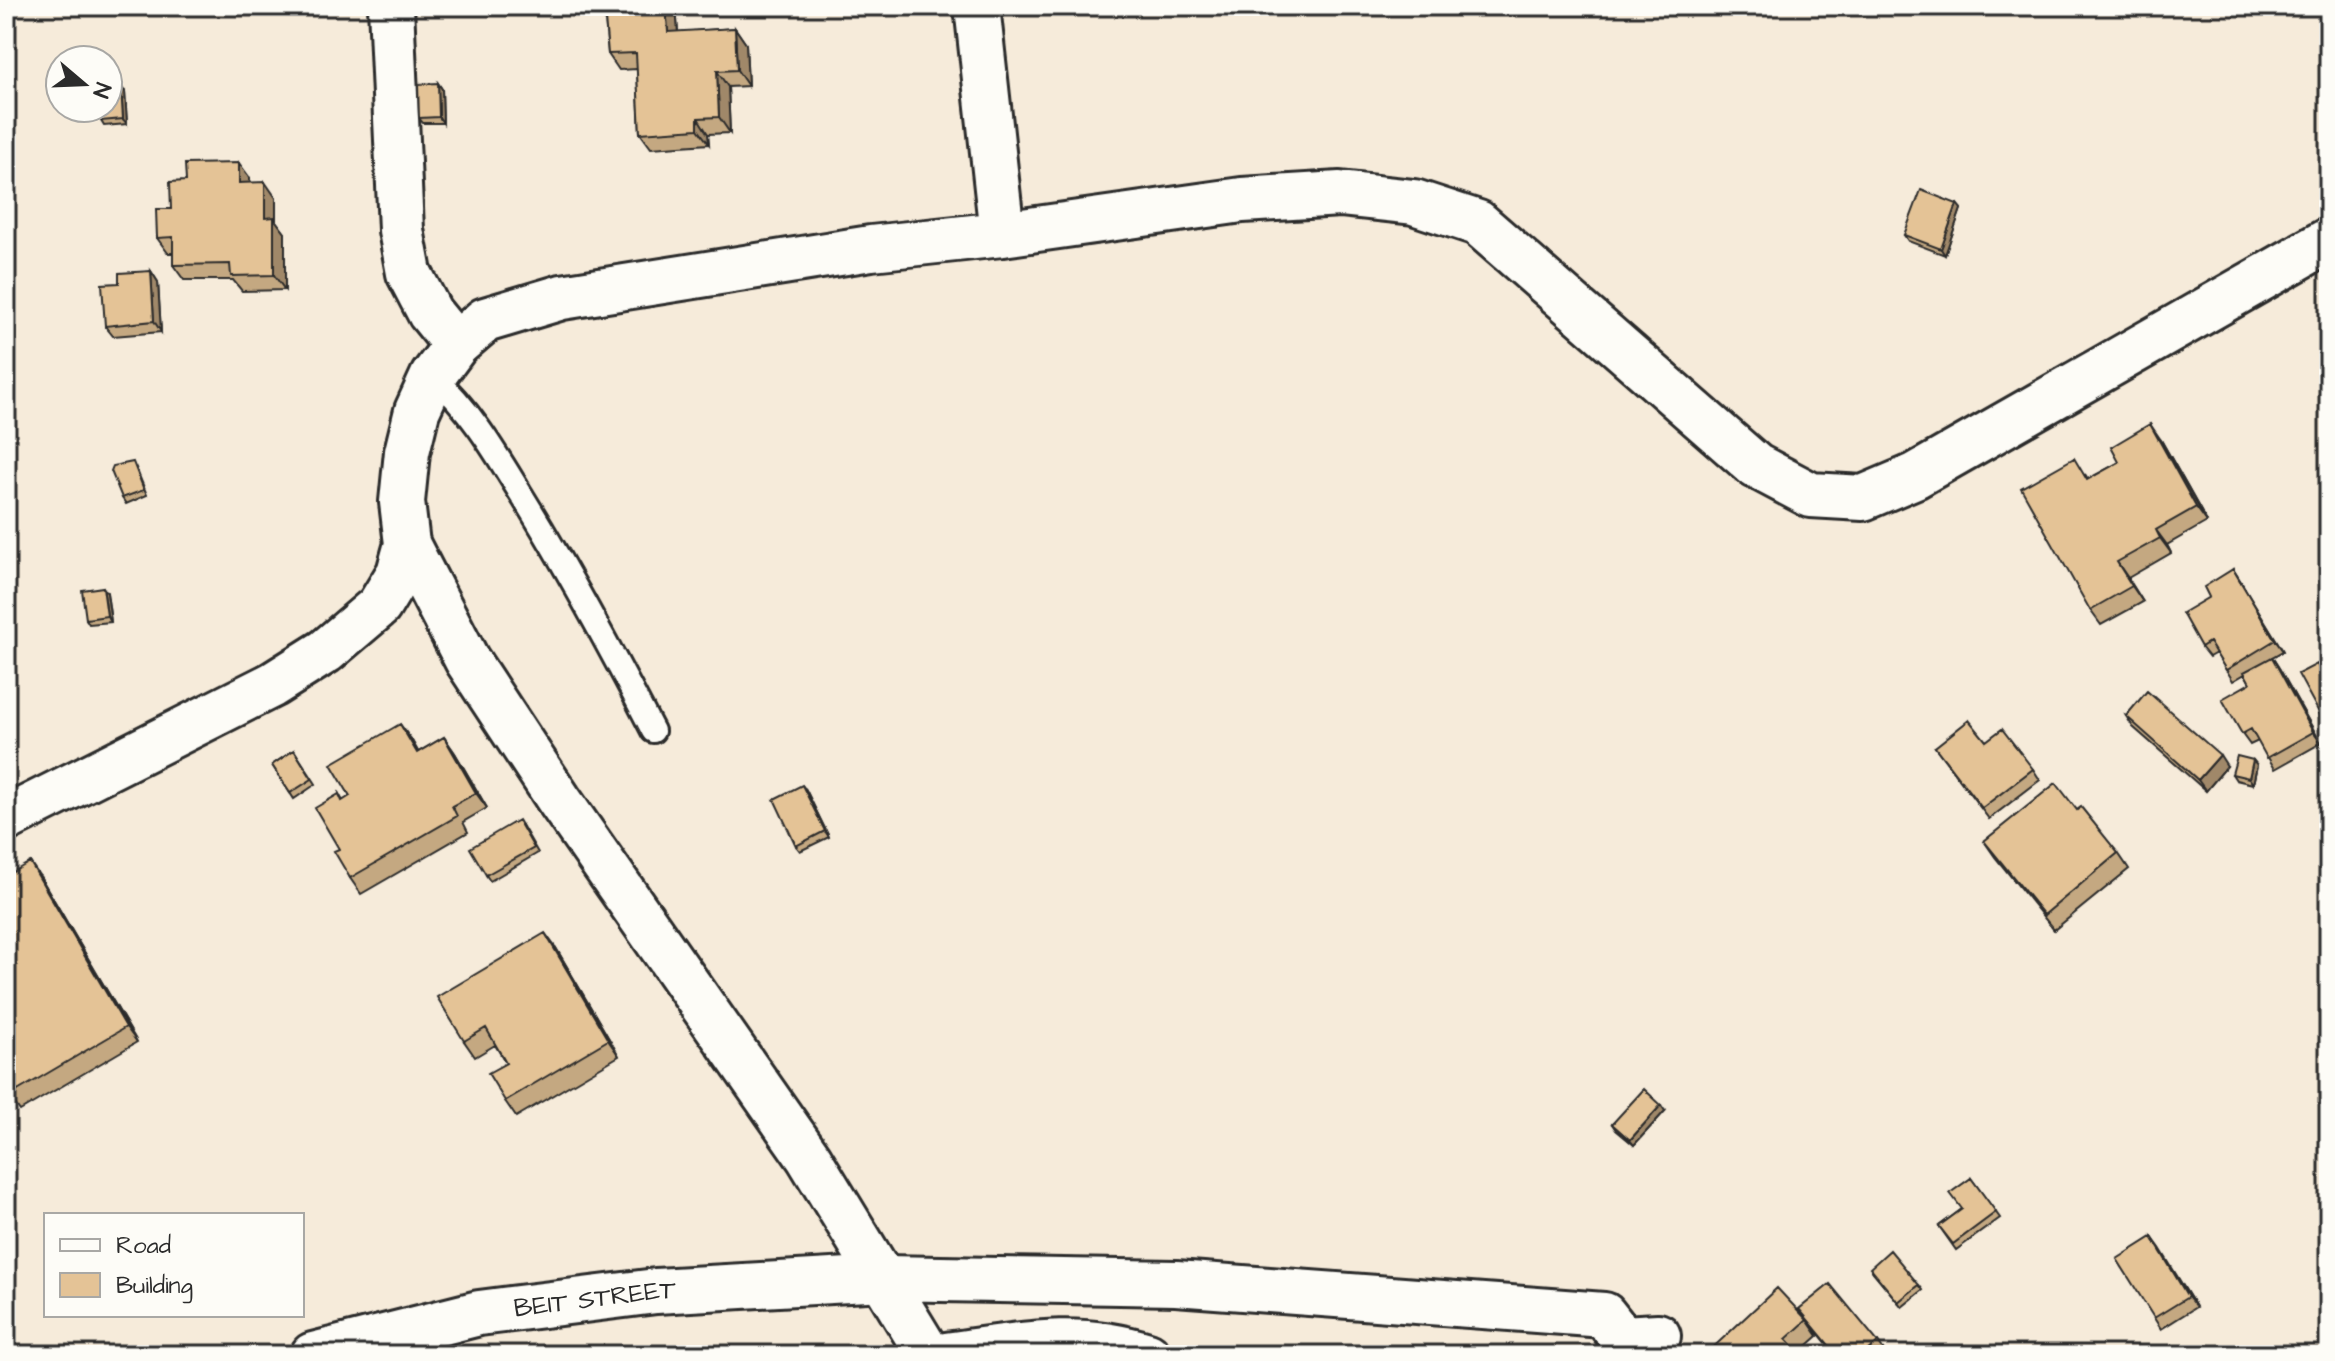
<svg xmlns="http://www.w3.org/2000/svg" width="2335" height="1361" viewBox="0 0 2335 1361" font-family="'Architects Daughter',sans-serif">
  <rect width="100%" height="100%" fill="#f6ebda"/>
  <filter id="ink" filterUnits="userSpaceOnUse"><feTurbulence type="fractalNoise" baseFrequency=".0125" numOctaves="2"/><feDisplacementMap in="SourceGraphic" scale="16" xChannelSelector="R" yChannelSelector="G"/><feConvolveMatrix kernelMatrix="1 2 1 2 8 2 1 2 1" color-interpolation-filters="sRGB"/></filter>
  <g filter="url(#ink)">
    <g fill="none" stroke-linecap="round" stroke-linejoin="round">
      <defs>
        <path id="lane" d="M433 376C472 411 497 455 524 499 571 575 612 652 653 731"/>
        <g id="street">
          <path d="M391 6 401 230 409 273 430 313 456 345"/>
          <path d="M977 6 1002 234"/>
          <path d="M407 544 467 660 559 800 809 1158 929 1355"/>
          <path d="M6 819 272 685 326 651 379 606 399 573 407 544 402 502 407 452 417 411 433 376 456 345 485 320 562 297 871 248 1002 234 1242 200 1340 194 1414 202 1478 223 1756 466 1811 495 1863 498 1915 476 2329 240"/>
          <path id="s1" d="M313 1355 479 1313 656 1291 884 1278 1176 1283 1604 1315 1622 1338 1658 1336"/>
          <path d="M946 1355C1019 1345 1077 1332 1148 1355"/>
        </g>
      </defs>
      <use href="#lane" stroke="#2b2b2b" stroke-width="28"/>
      <use href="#street" stroke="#2b2b2b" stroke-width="50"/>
      <use href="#lane" stroke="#fdfcf7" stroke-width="22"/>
      <use href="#street" stroke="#fdfcf7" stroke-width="44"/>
    </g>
    <path fill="#c4a881" stroke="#2b2b2b" stroke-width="2" d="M604 6H676L678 32 735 28 746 44 748 86 728 87 730 133 708 134 709 144 651 148 640 133 637 69 619 70 608 54Z
      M438 83 442 89 443 123H423L419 118Z
      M125 92 127 124 104 126 101 121Z
      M250 178V183L276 198V221L285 233V290L242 291 233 280H184L173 265V253H168L157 238 171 209Z
      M1957 204 1961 209 1945 255 1908 241 1904 235Z
      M151 271 158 282 161 332 113 336 105 326 119 283Z
      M2161 440 2207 522 2167 545 2171 553 2128 578 2143 602 2101 625 2090 610 2085 474 2088 479Z
      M136 468 147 495 126 504 122 498Z
      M2233 569 2283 651 2272 657 2279 668 2321 743 2275 769 2258 741 2250 745 2242 734 2250 683 2245 674 2233 681 2216 653 2209 657 2201 647 2209 597Z
      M107 593 111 622 89 624 86 619Z
      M2126 716 2227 766 2206 791 2133 727Z
      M444 737 455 753 487 808 463 822 468 832 361 894 350 878 339 849V794L343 801 350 796 411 739 418 752Z
      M1986 741 2033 769 2040 780 1989 819 1935 747Z
      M294 750 316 784 294 799 272 765Z
      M2253 760 2257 765 2253 784 2236 780 2232 774Z
      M806 790 829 837 800 851 796 846Z
      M2077 810 2118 853 2129 869 2054 930 1995 857 1984 841Z
      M522 825 538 853 490 881 486 875Z
      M41 878 137 1042 20 1111 6 1091Z
      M556 948 619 1056 516 1117 505 1101 506 1063 495 1045 475 1057 464 1041Z
      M1665 1111 1634 1145 1616 1130 1612 1124Z
      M1971 1178 2000 1218 1956 1250 1939 1226 1962 1209Z
      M2152 1237 2196 1307 2161 1329 2154 1318Z
      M1874 1273 1919 1285 1923 1290 1902 1307Z
      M1799 1309 1878 1342 1885 1353 1883 1355H1836Z
      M1807 1320 1818 1336 1799 1353 1705 1355Z"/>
    <path fill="#a08869" stroke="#2b2b2b" stroke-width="2" d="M666 6H676L679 48 668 32Z
      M735 28 746 44 748 86 737 70Z
      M717 71 728 87 730 133 719 117Z
      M438 83 442 89 443 123 439 117Z
      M121 86 125 92 127 124 123 119Z
      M698 118 708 134 709 144 698 129Z
      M239 163 250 178V198L239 183Z
      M265 182 276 198V221L285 233V290L274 275 265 218Z
      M1957 204 1961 209 1945 255 1941 249Z
      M151 271 158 282 161 332 154 321Z
      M2150 424 2161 440 2207 522 2196 507Z
      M2156 530 2167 545 2171 553 2160 538Z
      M2117 562 2128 578 2143 602 2132 586Z
      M2233 569 2240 580 2283 651 2275 640Z
      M103 587 107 593 111 622 107 616Z
      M2272 657 2279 668 2321 743 2313 732Z
      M400 724 411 739 428 769 417 753Z
      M444 737 455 753 487 808 476 793Z
      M2220 755 2227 766 2206 791 2198 780Z
      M2253 760 2257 765 2253 784 2249 778Z
      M802 785 806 790 829 837 825 831Z
      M30 862 41 878 137 1042 126 1027Z
      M545 933 556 948 619 1056 608 1040Z
      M1661 1105 1665 1111 1634 1145 1630 1140Z
      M2152 1237 2160 1248 2196 1307 2188 1297Z"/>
    <path fill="#e4c396" stroke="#2b2b2b" stroke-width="2" d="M604 6H666L668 32 735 28 737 70 717 71 719 117 698 118V129L640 133 636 53 608 54Z
      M438 83 439 117 419 118 418 84Z
      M121 86 123 119 101 121 100 108H108V87Z
      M239 163V183L265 182V218L274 217V275L231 276 230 264 173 265V237L157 238 156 209H171L170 182 186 181 185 164Z
      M1921 190 1957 204 1941 249 1904 235Z
      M151 271 154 321 105 326 102 284 119 283V273Z
      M2150 424 2196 507 2156 530 2160 538 2117 562 2132 586 2090 610 2021 488 2074 458 2087 480 2119 462 2111 447Z
      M133 462 144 490 122 498 111 471 113 466Z
      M2233 569 2275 640 2226 670 2209 642 2201 647 2182 613 2209 597 2204 587Z
      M103 587 107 616 86 619 82 590Z
      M2272 657 2313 732 2267 758 2251 729 2242 734 2222 699 2250 683 2244 672Z
      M2317 664 2329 686V731L2298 674Z
      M2147 691 2220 755 2198 780 2126 716Z
      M1969 720 1986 741 2002 729 2033 769 1982 808 1935 747Z
      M400 724 417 753 444 737 476 793 452 806 457 816 350 878 334 851 339 849 315 808 339 794 342 801 350 796 331 764Z
      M294 750 312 779 290 793 272 765Z
      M2237 756 2253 760 2249 778 2232 774Z
      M2056 783 2077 810 2081 807 2118 853 2044 915 1984 841Z
      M802 785 825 831 796 846 774 799Z
      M518 820 534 848 486 875 470 848Z
      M30 862 126 1027 9 1096 6 1091V876Z
      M545 933 608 1040 505 1101 488 1073 506 1063 486 1028 464 1041 437 997Z
      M1644 1089 1661 1105 1630 1140 1612 1124Z
      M1971 1178 1996 1212 1953 1244 1939 1226 1962 1209 1950 1193Z
      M2152 1237 2188 1297 2154 1318 2117 1259Z
      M1890 1250 1919 1285 1898 1302 1870 1268Z
      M1830 1284 1878 1342 1862 1355H1837L1799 1309Z
      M1777 1288 1807 1320 1786 1339 1801 1355H1705Z"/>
  </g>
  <g text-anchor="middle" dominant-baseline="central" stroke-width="6" stroke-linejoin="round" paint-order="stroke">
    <g font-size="26" fill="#2b2b2b" stroke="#fdfcf7">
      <text stroke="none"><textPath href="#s1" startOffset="288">BEIT STREET</textPath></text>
    </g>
  </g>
  <rect width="2335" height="1361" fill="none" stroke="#fdfcf7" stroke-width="32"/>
  <rect x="16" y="16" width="2303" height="1329" fill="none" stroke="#2b2b2b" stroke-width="3" filter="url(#ink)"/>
  <rect x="44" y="1213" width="260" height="104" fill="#fdfcf7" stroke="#a9a8a5" stroke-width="2"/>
  <rect x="60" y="1239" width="40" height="12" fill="#fdfcf7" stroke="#a9a8a5" stroke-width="2"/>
  <text x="116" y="1253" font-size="24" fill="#2b2b2b">Road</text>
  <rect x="60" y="1273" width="40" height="24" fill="#e4c396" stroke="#a9a8a5" stroke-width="2"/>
  <text x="116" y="1293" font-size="24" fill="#2b2b2b">Building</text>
  <g transform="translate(84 84) rotate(109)"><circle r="38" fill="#fdfcf7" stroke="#a9a8a5" stroke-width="2"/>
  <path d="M0-6L14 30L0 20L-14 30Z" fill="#2b2b2b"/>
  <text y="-12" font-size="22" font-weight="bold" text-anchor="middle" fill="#2b2b2b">N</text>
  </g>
</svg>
